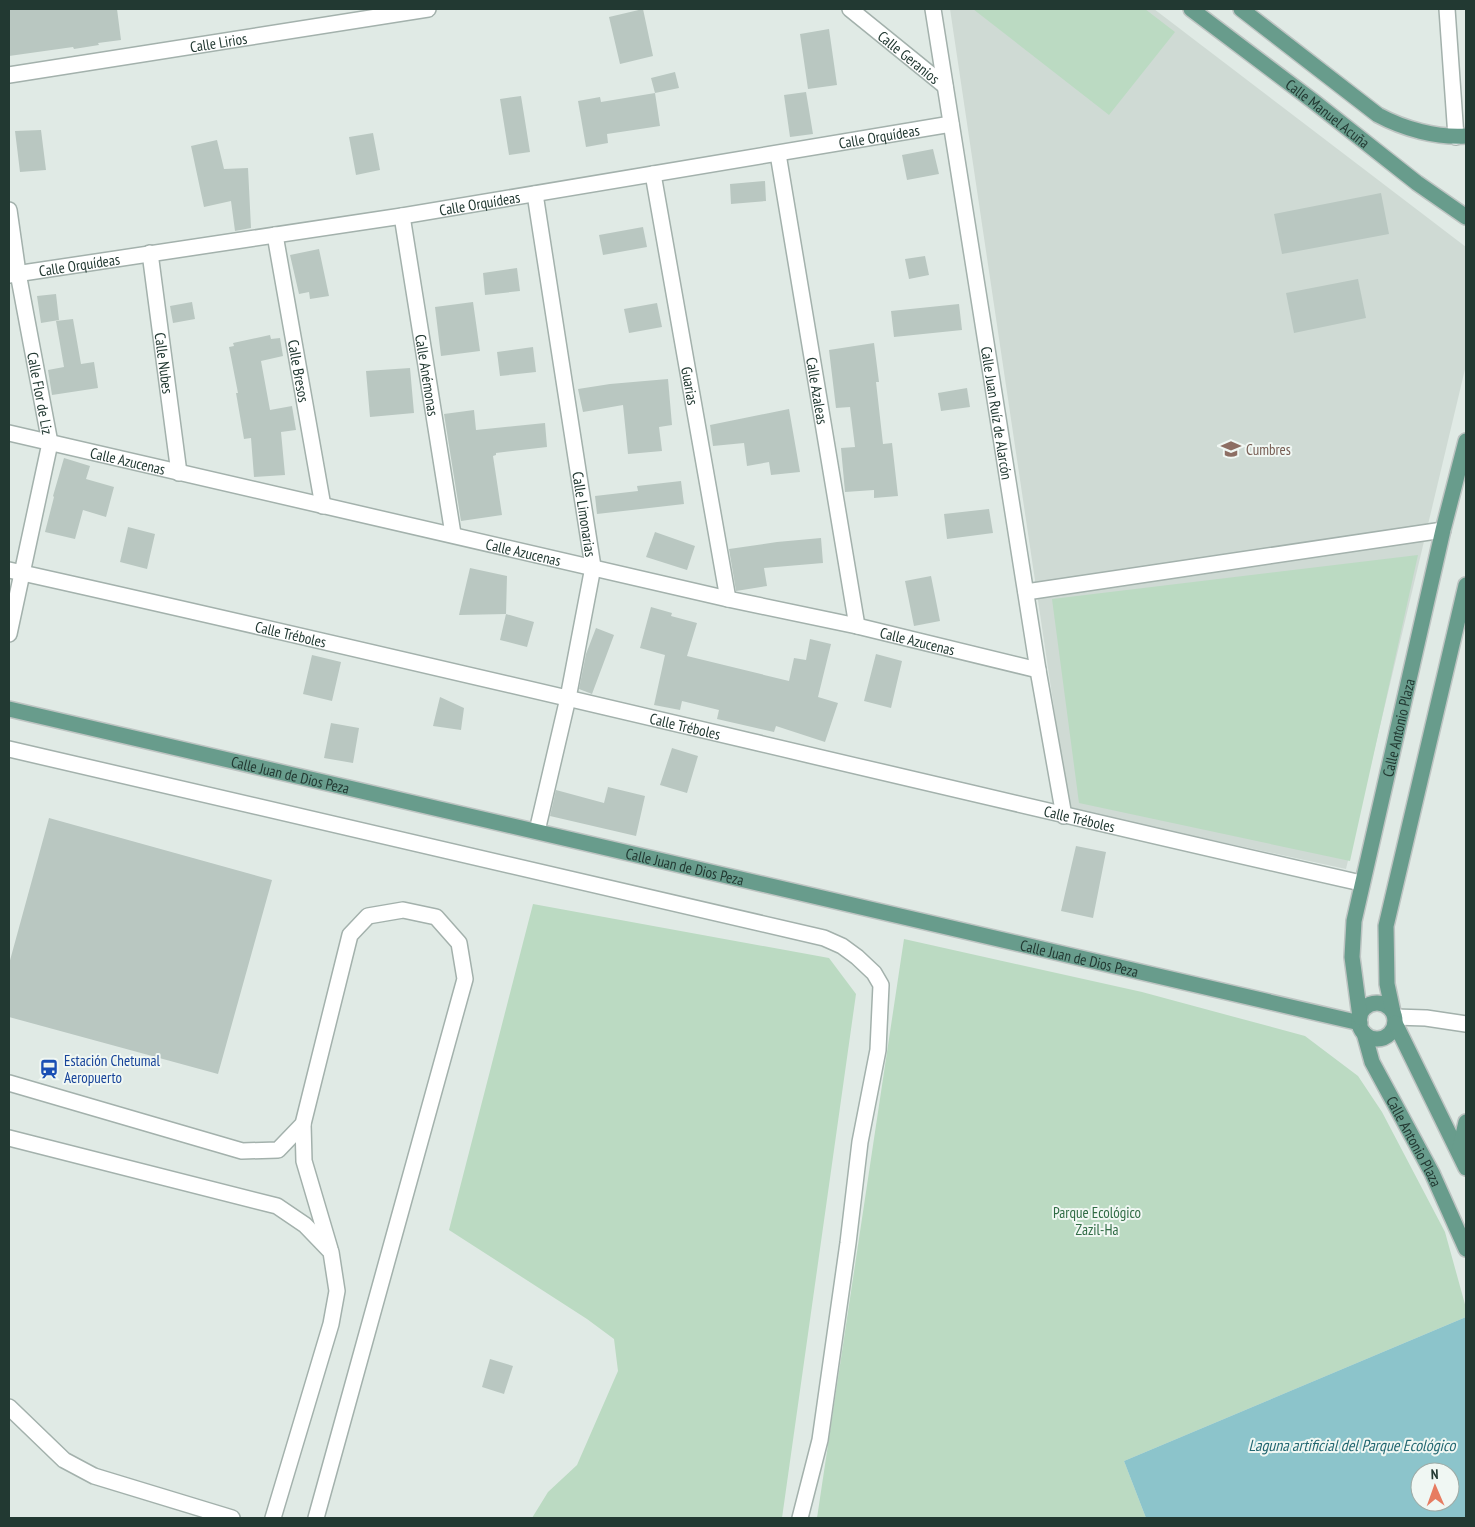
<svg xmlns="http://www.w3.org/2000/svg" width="1475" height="1527" viewBox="0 0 1475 1527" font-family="'PT Sans Narrow',sans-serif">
  <rect width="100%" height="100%" fill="#e0eae5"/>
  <path fill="#cfdad4" d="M950 9H1154L1466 247V365L1346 869 1069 809Z"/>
  <path fill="#bbdac2" d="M973 9H1145L1175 32 1109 115Z
    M1418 555 1350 861 1079 803 1052 599Z
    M533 904 829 958 856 994 782 1518H532L548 1492 577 1465 618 1371 614 1339 587 1319 449 1230Z
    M904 939 1142 992 1305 1036 1358 1076 1382 1112 1445 1232 1466 1308V1317L1124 1461 1146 1518H817Z"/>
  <path fill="#8cc4cb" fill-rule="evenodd" d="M1466 1317V1518H1146L1124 1461ZM1420 1472H1450V1502H1420Z"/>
  <path fill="#b9c7c1" d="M9 9H117L121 40 98 43 99 45 74 49 73 47 9 56Z
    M643 9 653 56 620 64 609 17Z
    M829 29 837 85 808 89 800 34Z
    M675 72 679 88 655 93 660 126 607 134 608 143 586 147 578 101 600 97 601 102 655 93 651 78Z
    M806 92 813 134 790 137 784 95Z
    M521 96 530 152 509 155 500 99Z
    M41 130 46 170 20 172 15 131Z
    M373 133 380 170 356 175 349 137Z
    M217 140 224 169 248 168 251 228 235 231 231 201 204 207 191 146Z
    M933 149 939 174 907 180 902 155Z
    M765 181 766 201 731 204 730 184Z
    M1381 193 1389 234 1282 254 1274 214Z
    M643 227 647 247 603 255 599 235Z
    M319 249 329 296 310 299 309 292 299 294 290 255Z
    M925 256 929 275 909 279 905 259Z
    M517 268 520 291 485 295 483 273Z
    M1358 279 1366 318 1294 333 1286 293Z
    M56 294 59 320 41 323 37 296Z
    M192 302 195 319 173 323 170 306Z
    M473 302 480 351 441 356 435 307Z
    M657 303 662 327 629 333 624 309Z
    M959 304 962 330 894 337 891 311Z
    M73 319 81 364 94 362 98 388 52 395 48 370 64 367 56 321Z
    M270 335 271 339 280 338 283 356 261 361 270 410 292 406 296 430 281 432 285 475 254 477 251 438 244 439 236 393H238L229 347 234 346 233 343Z
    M874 343 879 382H876L883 444 892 443 898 496 874 498V490L845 492 841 448 855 447 850 407 836 408 829 350Z
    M533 347 536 372 500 376 497 352Z
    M410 368 414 413 370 417 366 371Z
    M668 379 672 425 659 427 662 451 628 454 623 405 583 412 578 389 610 384Z
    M967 388 970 407 941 411 938 393Z
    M789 409 800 472 771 475 769 462 747 466 744 443 713 446 710 425Z
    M474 410 476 430 545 423 547 447 496 453V455L493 456 502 515 461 521 444 414Z
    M64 458 90 466 86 479 114 487 106 517 83 510 75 539 45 532 54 497 53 496Z
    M681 481 684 504 597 514 595 496 638 491 637 486Z
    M989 509 993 533 947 539 944 514Z
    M128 527 155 534 147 569 120 562Z
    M655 532 695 546 687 570 646 557Z
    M821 538 823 563 764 568 767 586 736 591 729 549 777 542Z
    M470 568 507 576 506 614 459 615Z
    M931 576 940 621 914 626 905 581Z
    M651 607 672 613 671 616 697 623 687 656 789 681 794 658 806 660 810 639 831 644 818 697 838 703 825 742 776 726 774 732 717 719 719 710 682 701 680 710 654 705 665 655 640 648Z
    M506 614 534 622 527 647 500 640Z
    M596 628 614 635 592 694 579 689 586 654Z
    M876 654 902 661 891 708 864 701Z
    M312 655 341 662 332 701 303 694Z
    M440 697 464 708 461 730 433 726Z
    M331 723 359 728 353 763 324 758Z
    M672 748 698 756 687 793 660 785Z
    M608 787 645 796 636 836 550 816 556 790 604 803Z
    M49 818 272 880 218 1074 9 1017V964Z
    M1076 846 1106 852 1093 918 1061 911Z
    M490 1359 513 1366 504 1394 482 1387Z"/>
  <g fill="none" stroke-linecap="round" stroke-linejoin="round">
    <defs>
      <g id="minor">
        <path id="s1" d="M850 9 945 86"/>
        <path id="s2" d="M933 9 1038 670 1064 816"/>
        <path d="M1447 9 1456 137"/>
        <path id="s3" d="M9 75 428 9"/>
        <path id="s4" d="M778 154 857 626"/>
        <path id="s5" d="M653 174 728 599"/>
        <path id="s6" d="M535 194 593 567 568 698 537 831"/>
        <path id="s7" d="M9 210 18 273 50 443 9 634"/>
        <path id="s8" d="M402 216 453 534"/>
        <path id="s9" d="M275 235 323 506"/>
        <path id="s10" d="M150 253 179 473"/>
        <path id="s11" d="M9 275 402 216 951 124"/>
        <path id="s12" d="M9 433 728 599 857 626 1038 670"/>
        <path id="s13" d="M9 570C460 670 910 781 1361 883"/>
        <path d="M1026 592 1443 530"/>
        <path d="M9 749 824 938 842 946 857 957 874 973 881 985 878 1050 860 1142 848 1243 820 1440 800 1518"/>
        <path d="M1395 1017 1426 1018 1466 1024"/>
        <path d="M9 1083 242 1151 278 1150 303 1124 350 935 368 916 403 910 436 917 459 943 465 979 316 1518"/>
        <path d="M303 1124 304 1161 330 1249"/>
        <path d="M9 1138 277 1206 305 1225 331 1252 337 1291 331 1324 273 1518"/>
        <path d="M9 1407 64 1460 94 1476 232 1518"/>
      </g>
      <g id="major">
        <path id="s14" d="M1191 9 1313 101 1417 183 1466 217"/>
        <path d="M1241 9 1378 115C1404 129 1437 138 1466 136"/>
        <path id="s15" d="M9 709 1360 1023"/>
        <circle cx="1377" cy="1021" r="18"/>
        <path d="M1393 1012 1387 984 1386 926 1466 585"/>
        <path id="s16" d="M1360 1017 1352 957 1354 921 1443 530 1466 441"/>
        <path d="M1395 1023 1466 1168"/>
        <path id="s17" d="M1364 1033 1372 1062 1432 1173 1466 1249"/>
        <path d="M1459 1152 1466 1122"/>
      </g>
    </defs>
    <use href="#minor" stroke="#a3b1ac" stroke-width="18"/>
    <use href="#major" stroke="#bdc4c2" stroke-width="18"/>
    <use href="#minor" stroke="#fff" stroke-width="15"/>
    <use href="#major" stroke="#689c8c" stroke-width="15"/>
  </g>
  <defs>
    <symbol id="school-bare" viewBox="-9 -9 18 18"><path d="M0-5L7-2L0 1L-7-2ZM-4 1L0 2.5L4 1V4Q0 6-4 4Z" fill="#8d6e63" stroke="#f0f7f3" stroke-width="2.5" paint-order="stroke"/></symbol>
    <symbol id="station-bare" viewBox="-9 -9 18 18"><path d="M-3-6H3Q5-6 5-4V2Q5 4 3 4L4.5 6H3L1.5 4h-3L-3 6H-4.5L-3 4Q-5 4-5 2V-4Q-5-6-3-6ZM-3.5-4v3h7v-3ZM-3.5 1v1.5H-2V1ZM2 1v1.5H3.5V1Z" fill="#1a4fb4" stroke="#f0f7f3" stroke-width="2.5" paint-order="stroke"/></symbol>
  </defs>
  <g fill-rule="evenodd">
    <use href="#school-bare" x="1217" y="435" width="28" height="28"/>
    <use href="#station-bare" x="35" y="1055" width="28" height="28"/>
  </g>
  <g text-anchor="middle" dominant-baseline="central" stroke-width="4" stroke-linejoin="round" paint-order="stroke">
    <g font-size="15" fill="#223932" stroke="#f0f7f3">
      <text stroke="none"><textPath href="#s3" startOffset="212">Calle Lirios</textPath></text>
      <text stroke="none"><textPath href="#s1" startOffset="76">Calle Geranios</textPath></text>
      <text stroke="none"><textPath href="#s14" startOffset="172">Calle Manuel Acuña</textPath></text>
      <text stroke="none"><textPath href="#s11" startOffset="881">Calle Orquídeas</textPath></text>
      <text stroke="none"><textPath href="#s11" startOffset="476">Calle Orquídeas</textPath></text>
      <text stroke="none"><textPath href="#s11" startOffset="71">Calle Orquídeas</textPath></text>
      <text stroke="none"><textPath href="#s10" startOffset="111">Calle Nubes</textPath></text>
      <text stroke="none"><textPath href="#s9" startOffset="138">Calle Bresos</textPath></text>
      <text stroke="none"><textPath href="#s8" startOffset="161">Calle Anémonas</textPath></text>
      <text stroke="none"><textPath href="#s5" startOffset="215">Guarias</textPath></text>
      <text stroke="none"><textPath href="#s4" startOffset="240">Calle Azaleas</textPath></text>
      <text stroke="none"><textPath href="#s7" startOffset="186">Calle Flor de Liz</textPath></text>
      <text stroke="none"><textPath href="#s2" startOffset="409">Calle Juan Ruíz de Alarcón</textPath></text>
      <text stroke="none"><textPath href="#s12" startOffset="122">Calle Azucenas</textPath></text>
      <text stroke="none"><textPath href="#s6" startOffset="324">Calle Limonarias</textPath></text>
      <text stroke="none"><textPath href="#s12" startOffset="528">Calle Azucenas</textPath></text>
      <text stroke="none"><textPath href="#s13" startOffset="289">Calle Tréboles</textPath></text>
      <text stroke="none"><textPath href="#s12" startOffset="932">Calle Azucenas</textPath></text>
      <text stroke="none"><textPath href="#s13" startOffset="694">Calle Tréboles</textPath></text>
      <text stroke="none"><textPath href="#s16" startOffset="295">Calle Antonio Plaza</textPath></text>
      <text stroke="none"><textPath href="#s15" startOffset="289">Calle Juan de Dios Peza</textPath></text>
      <text stroke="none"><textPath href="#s13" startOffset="1099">Calle Tréboles</textPath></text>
      <text stroke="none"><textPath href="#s15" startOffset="694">Calle Juan de Dios Peza</textPath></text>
      <text stroke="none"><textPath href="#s15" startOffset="1099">Calle Juan de Dios Peza</textPath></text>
      <text stroke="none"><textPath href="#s17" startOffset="120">Calle Antonio Plaza</textPath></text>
    </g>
    <g font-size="15" fill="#785e54" stroke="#f0f7f3" text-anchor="start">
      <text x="1246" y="449">Cumbres</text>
    </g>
    <g font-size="15" fill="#164399" stroke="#f0f7f3" text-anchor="start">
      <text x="64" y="1060">Estación Chetumal<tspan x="64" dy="17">Aeropuerto</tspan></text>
    </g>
    <g font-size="15" fill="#306c45" stroke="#f0f7f3">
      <text x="1097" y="1212">Parque Ecológico<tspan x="1097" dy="17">Zazil-Ha</tspan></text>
    </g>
    <g font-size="16" font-style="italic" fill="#216670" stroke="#f0f7f3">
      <text x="1352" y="1445">Laguna artificial del Parque Ecológico</text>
    </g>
  </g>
  <rect width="1475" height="1527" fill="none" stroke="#223932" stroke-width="20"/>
  <g transform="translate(1435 1487) rotate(358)"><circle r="24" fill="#f0f7f3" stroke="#9eaba6"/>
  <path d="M0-4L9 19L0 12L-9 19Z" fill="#e77c61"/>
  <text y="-8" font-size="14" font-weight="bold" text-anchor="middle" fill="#223932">N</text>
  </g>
</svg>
